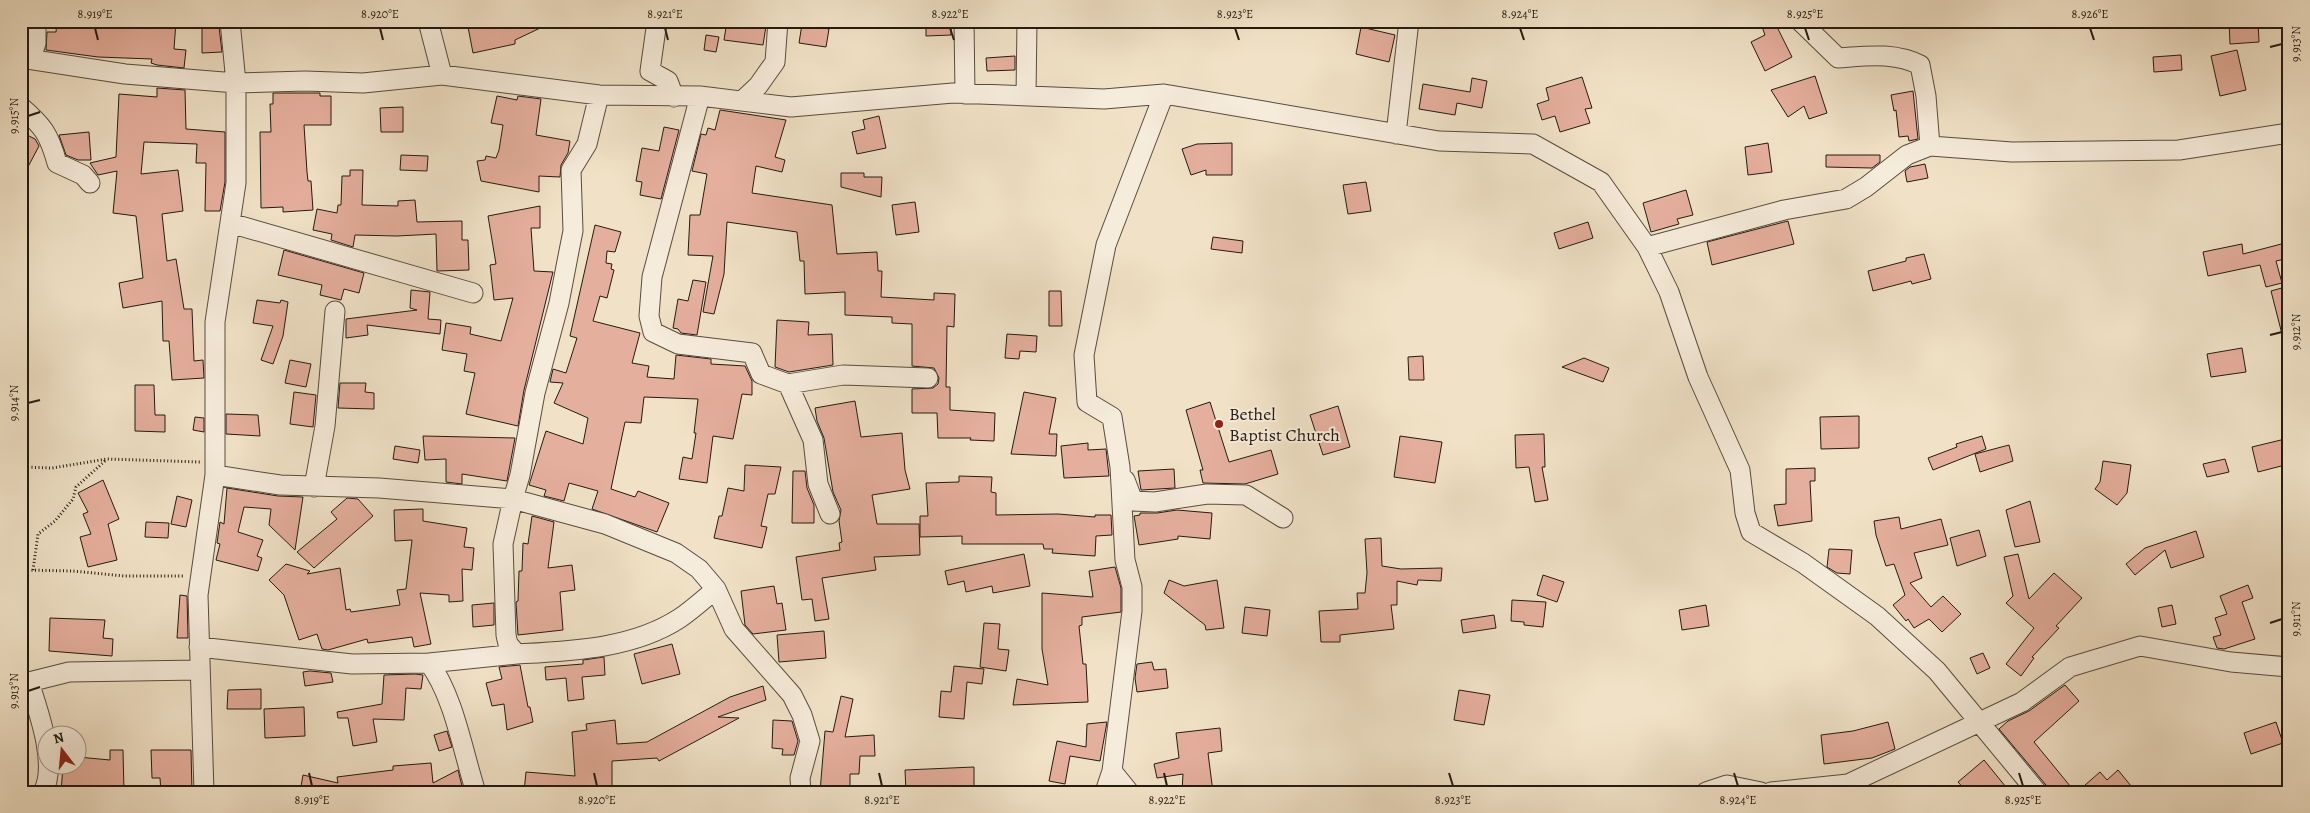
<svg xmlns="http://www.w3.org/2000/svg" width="2310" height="813" viewBox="0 0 2310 813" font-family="Alegreya,serif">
  <rect width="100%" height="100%" fill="#f1e2c7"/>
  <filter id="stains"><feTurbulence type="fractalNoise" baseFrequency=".004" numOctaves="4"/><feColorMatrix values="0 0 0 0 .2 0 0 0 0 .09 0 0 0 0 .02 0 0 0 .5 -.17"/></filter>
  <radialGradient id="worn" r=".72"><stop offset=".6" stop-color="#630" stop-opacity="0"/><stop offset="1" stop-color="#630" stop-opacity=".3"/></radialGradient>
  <path fill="#e5af9d" stroke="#241a10" d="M57 21H176L174 49 186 50 184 68 157 65 151 63 152 59 98 57 46 50 47 32H56Z
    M202 21H214L215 27H219L222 52 202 53Z
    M470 21H555L515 40V44L473 53 468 27 471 26Z
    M727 21H743L766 26 763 45 724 40Z
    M926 21H951V35L926 36Z
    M1760 21H1774L1792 57 1765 71 1751 42 1765 35Z
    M2229 21H2258L2259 42 2230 44Z
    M802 24 829 29 826 47 799 43Z
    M1361 27 1395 35 1389 62 1356 54Z
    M706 35 719 37 716 52 704 50Z
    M2237 50 2246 90 2220 96 2211 56Z
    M2181 55 2182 70 2154 72 2153 57Z
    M1015 56V70L987 71 986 58Z
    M1815 76 1827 113 1809 119 1804 106 1788 117 1771 90Z
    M1582 77 1592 108 1585 109 1590 123 1560 132 1555 116 1542 120 1537 104 1549 100 1546 88Z
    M1472 78 1487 81 1482 108 1457 103 1455 115 1419 109 1423 84 1470 92Z
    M157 88 185 90 186 129 225 132V182L220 211H205L206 163H196L197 144 144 142 141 174 178 170 183 211 162 214 167 261 176 259 184 309H192L194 361 203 360 204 378 172 380 169 341H163L162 301 123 308 119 283 143 278 136 216 113 213 117 171 98 175 90 163 116 157 119 94 157 97Z
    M1913 91 1918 139 1909 141 1908 136 1899 137 1896 110 1894 111 1891 95Z
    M273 93H320V96H331V125H304L307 172 308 181H311L313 210 283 212V207L261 208 260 132H271L270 104H273Z
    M497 96 517 100 518 96 541 99 536 135 570 141 568 153 561 165 560 177 539 176V192L481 181 477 161 485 160 486 156 496 158 499 150 503 125 491 123Z
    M403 107V132H381L380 108Z
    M720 110 786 120 775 157 785 160 782 172 756 166 752 193 832 205 837 254 877 252 878 271H882L881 297 934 300V293L955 294 954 327 947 326 946 387H950V410L995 413 994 441 970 440 971 438H938L937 413H912V389L933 388 938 384 939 378 934 368 912 366V324L892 323V317L845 315V292L805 294 804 261H800L797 232 727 222 724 274 714 314 703 312 713 256 688 255 690 215H700L707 174 692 171 701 134 706 135 708 128 715 130Z
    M879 116 886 148 857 154 852 132 865 129 863 120Z
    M664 127 679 130 661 199 640 195 642 182 636 181 642 148 659 151Z
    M21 132 35 139 39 146 21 180Z
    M89 132 91 160H78L66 155 59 135Z
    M1232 143V175H1206V170L1191 175 1182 149 1197 144Z
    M1768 143 1772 172 1748 175 1745 147Z
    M401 155 428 156 427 171 400 170Z
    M1826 155H1880V162L1872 168 1826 167Z
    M1925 164 1928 178 1907 182 1905 171 1910 167Z
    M350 170H363L362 205 398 206V201L415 200 417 222 462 221V240H468L469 270 437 271 436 234 397 236 355 235 353 247 331 240 332 234 313 230 317 209 337 213 338 205H341L342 176H350Z
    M841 173H864V177H882L881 197 841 187Z
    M1366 182 1371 211 1348 214 1343 185Z
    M1686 190 1693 215 1677 219 1679 224 1651 232 1643 203Z
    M915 202 919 232 896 235 892 205Z
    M540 206V228H531L534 271 553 272 524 390 518 426 466 414 475 373 464 371 467 354 442 350 446 323 471 327 470 334 501 341 513 298 494 300 490 265 496 264 488 216Z
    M1788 221 1794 244 1712 265 1707 242Z
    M1588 222 1593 238 1559 249 1554 233Z
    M595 225 621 232 615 252 607 251 606 263 612 264 611 269 614 270 607 298 600 296 593 321 640 333 632 363 649 366 647 377 674 379 676 355 711 359V364L745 366 752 381V395L742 394 733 439 713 436 707 483 679 479 683 457 692 459 696 433H694L698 399 644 397 641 423 625 422 611 489 635 497 638 491 669 503 657 532 592 509 598 491 569 483 564 501 544 496 546 490 529 485 546 431 583 444 588 418 554 403 563 383 550 382 553 369 566 373 577 338 570 336Z
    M1213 237 1243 241 1242 253 1211 249Z
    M2289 242V258L2276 261 2282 283 2266 287 2260 265 2208 276 2203 252 2242 244 2243 254Z
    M284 250 364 273 359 293 344 289 341 300 320 295 322 285 278 275Z
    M1924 254 1931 279 1912 284 1911 281 1873 291 1868 271 1906 261V258Z
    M693 280 706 282 697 335 681 333 678 329 673 328 678 299 688 301Z
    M2289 286V342H2284L2271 291Z
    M411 290 430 292 428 319 441 320 440 334 367 325 368 335 346 338V319L417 310 410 308Z
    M1049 291H1061L1062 326H1049Z
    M257 300 280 303 281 300 288 302 283 336 273 364 261 360 273 326 253 323Z
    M777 320 809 322 808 335 832 334 833 365 789 372 775 367Z
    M1007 334 1037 336 1036 352 1020 351 1019 359 1005 358Z
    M2242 348 2246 372 2211 377 2207 354Z
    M1423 356 1424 380H1409L1408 357Z
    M1584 358 1609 368 1603 382 1562 367Z
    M290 360 311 364 306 387 285 383Z
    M340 383H366L365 392 374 393V409L338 408Z
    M135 385H154L155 415H165V432L135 431Z
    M294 392 316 395 313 427 290 424Z
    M1024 392 1056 398 1049 434H1057L1056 456 1011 454Z
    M855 401 861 437 902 433 905 470 910 489 872 495 877 524H919L920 555 874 557 876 570 822 578 829 619 815 621 812 599 802 600 796 557 840 550 839 543 842 542 839 521 841 510 833 492 824 438 817 421 815 408Z
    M1210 402 1229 462 1271 450 1278 474 1245 484 1203 483 1200 470H1203L1186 410Z
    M1338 406 1350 447 1323 455 1310 415Z
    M226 414 258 415 260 436 226 434Z
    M1859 416V448L1821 449 1820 417Z
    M195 417 204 418V432L193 430Z
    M1544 434 1545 467H1542L1548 500 1535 502 1529 467 1516 468 1515 435Z
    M423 436 515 438 507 481 462 474V484L446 482V459L425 460Z
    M1400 436 1442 442 1435 483 1394 477Z
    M1982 436 1986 449 1933 470 1928 458 1957 447 1956 444Z
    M2285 439 2289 464 2258 472 2252 447Z
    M1088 443V450L1106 449 1109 476 1064 478 1061 446Z
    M2009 445 2013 461 1980 472 1975 454Z
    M395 446 420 450 418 463 393 459Z
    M2225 459 2229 472 2207 477 2203 464Z
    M2103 461 2131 465 2127 493 2117 505 2095 489 2100 482Z
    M745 465 781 467 775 494H768L761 526 767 527 762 548 714 538 719 516H722L728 488 744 491Z
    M1815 468V481H1810L1812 521 1778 526 1774 505 1786 504V469Z
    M1174 469 1175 488 1141 490 1138 471Z
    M793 471H805L807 488 814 505V523H792Z
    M959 476 992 477 991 492 996 493V515L1058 514 1095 517V515H1111L1112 535 1096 536 1095 556 1052 553 1053 549H1044L1043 544H962V536L920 537V516H928L926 483 959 482Z
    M103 480 119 519 108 524 117 560 88 567 80 537 91 534 83 514 88 512 78 493Z
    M227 488 278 496 303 497 295 550 269 525 271 509 244 507 238 532 263 540 257 556 262 558 258 571 216 560 220 544 217 543 220 522 224 524Z
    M177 496 192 500 186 527 171 524Z
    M347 498 358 499 373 516 314 568 297 552 337 519 331 512Z
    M2030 501 2040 542 2015 547 2006 510Z
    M423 509V521L467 528 464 547 474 548 472 570 462 569 463 601 449 602V595L420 593 431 644 414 647 412 637 368 643 367 639 328 650 322 649 317 634 299 640 284 595 269 580 286 564 310 571 307 574 340 568 346 610 350 609 351 612 400 605 397 590 406 589 412 540 395 541 394 510Z
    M1177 510 1212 513 1210 539 1178 536V539L1139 545 1134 516 1140 515V513H1157Z
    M532 516 554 522 548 568 572 565 575 590 560 592 563 630 518 635 516 602 518 601 519 571H522L523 543 528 544Z
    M1899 517 1901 529 1941 519 1948 545 1914 553 1922 578 1910 583 1931 607 1943 596 1961 614 1942 632 1929 619 1914 628 1908 619 1906 621 1893 605 1905 595 1894 564 1886 566 1876 535 1874 521Z
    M146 522 169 523 168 538 145 537Z
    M1979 530 1986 556 1957 566 1950 538Z
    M2196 531 2204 557 2171 568 2165 550 2135 575 2126 564 2145 548Z
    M1381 538 1382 566 1401 569 1442 568 1441 581 1418 580 1417 585 1397 581V605H1391L1394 629 1340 635V642H1321L1319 611 1358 609 1357 593H1365L1367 573 1365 539Z
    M1829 549 1852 550 1850 574 1837 573 1827 567Z
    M1024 554 1030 586 993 593 992 586 966 592 964 581 948 585 945 571Z
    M2018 554 2029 599 2054 573 2082 598 2056 626 2059 628 2032 657 2034 658 2021 676 2006 664 2034 628 2006 603 2013 596 2004 557Z
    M1115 567 1121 588V612L1082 617V625L1079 626 1083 664H1086L1088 702 1013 705 1017 679 1048 685 1042 649V593L1093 597 1089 571Z
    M1543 575 1564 582 1557 602 1537 595Z
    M1169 580 1184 586 1217 580 1224 628 1206 630 1205 625 1164 593Z
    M2248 585 2253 598 2242 602 2255 639 2224 649 2217 648 2213 637 2221 635 2215 618 2227 614 2220 596Z
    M774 586 777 604 782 603 786 630 753 634 745 625 741 591Z
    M180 595 187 596 188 638H177Z
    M1512 600 1546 602 1543 627 1524 625V622L1511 621Z
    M494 603V625L473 627 472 605Z
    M1706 605 1709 626 1682 630 1679 610Z
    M2172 605 2176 624 2162 627 2158 608Z
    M1245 607 1270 610 1267 636 1242 633Z
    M1494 615 1496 628 1463 633 1461 620Z
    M50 618 105 620 103 638 113 639 112 656 49 651Z
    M984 623 1000 624 998 649 1009 650 1006 671 980 667Z
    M824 631 826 658 779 662 777 635Z
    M672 644 680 674 642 684 634 654Z
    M1983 653 1990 668 1977 674 1970 658Z
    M604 657 605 675 582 677 584 699 568 701 566 678 546 680 545 667 583 664V660Z
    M1152 662 1154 670 1166 669 1168 688 1137 692 1135 678 1137 664Z
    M520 665 528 707H530L533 722 507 730 504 704 492 706 486 683 502 679 499 667Z
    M954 666 984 669 982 684 967 682 964 719 939 717 941 691 951 692Z
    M310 671 331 673 333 682 305 686 303 672Z
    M415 674 423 675 421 689 406 688 404 720 373 719 377 742 353 746 348 718H338L337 712 382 704 384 675Z
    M2065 685 2079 701 2034 742 2075 792H2048L2046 785 1999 729 2008 721 2029 711Z
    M763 686 766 700 718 717 739 718 659 761 657 758 612 761V792H524L526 772 575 776 572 732 587 730 586 724 615 720 617 744 647 742 730 697Z
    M261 689V709H227L228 690Z
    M1459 690 1490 695 1484 725 1454 720Z
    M841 696 853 699 845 737 874 735 875 756H860L859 774H850V792H820L825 731 833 732Z
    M304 707 305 736 265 738 264 709Z
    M773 720 792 721 798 741 794 755H782L783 749 772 748Z
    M1107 722 1100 761 1070 756 1065 784 1049 781 1057 741 1086 747 1087 724Z
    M1888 722 1895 749 1872 758 1824 764 1821 735 1853 731Z
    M2276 722 2283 743 2251 754 2244 733Z
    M1220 728 1222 751 1208 753 1213 792H1182L1183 774 1157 778 1154 764 1179 758 1176 733Z
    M447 731 452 747 439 751 434 735Z
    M110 750H123L124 792H61L63 766H78V757L110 760Z
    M151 750H191L192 792H161L160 778H152Z
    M1984 760 2010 792H1967L1958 782Z
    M431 763 433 783 458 770 462 786 451 792H300L303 775 338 783 337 777 393 770V766Z
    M974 767V792H906L905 770Z
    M2118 770 2136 792H2077L2100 772 2107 780Z"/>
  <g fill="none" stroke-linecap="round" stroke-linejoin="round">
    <defs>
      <path id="minor" d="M428 21 442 75
        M657 21 650 71 668 81 674 97
        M964 21 965 94
        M1800 21 1838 58C1867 56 1894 52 1920 65L1926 96 1930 146
        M21 58 125 74 236 83 230 21
        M31 59 36 43V21
        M599 95 587 144 571 170 573 231 569 251 559 303 535 393 520 475 513 499 605 524 676 553 699 569 716 589 734 629 792 695 802 715 810 741 800 778 801 792
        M700 96 652 277 649 316 653 332 678 344 752 353 761 374 788 384 843 375 928 378
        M1026 96 1027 21
        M742 101 758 86 775 62 778 21
        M21 107C43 126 49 134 57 163L83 175 90 183
        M1396 134 1409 21
        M230 223 473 293
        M1647 247 1784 210 1846 199 1866 187 1907 155 1930 146 2012 152 2179 150 2289 133
        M788 384 813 440 818 484 830 514
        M215 475 280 485 379 488 513 499 503 544 506 635 508 644 517 654C571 651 633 649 680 618 692 610 704 599 716 589
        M1125 480 1133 501 1155 502 1207 494 1246 495 1283 518
        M314 487 325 426 335 311
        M199 647 352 664 429 663C453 695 462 747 474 786L473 792
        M429 663 517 654
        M29 682C38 710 58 765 43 792
        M21 684 69 672 200 670
        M204 792 198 595 215 475V322L236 183V83L305 81 363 83 442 75 599 95 700 96 791 107 953 93 1104 99 1164 94 1439 141 1533 144 1601 182 1647 247 1669 292 1698 377 1740 470 1745 513 1751 532 1803 563 1877 616 1937 671 2037 792
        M1105 792 1112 771
        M1129 792 1112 771 1132 611V587L1125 560 1120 467 1112 417 1087 402 1084 355 1106 245 1164 94
        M1706 792 1727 785 1761 792
        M1771 792 1848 784 2022 702 2070 667 2140 646 2231 662 2289 667"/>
    </defs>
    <use href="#minor" stroke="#574c3e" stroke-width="21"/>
    <path stroke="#241a10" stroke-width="3" stroke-dasharray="1 2.5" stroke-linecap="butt" d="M21 467 52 468 107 459 200 462
      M21 570 73 571 124 576H185
      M33 570 38 534 55 521 73 499 76 487 106 460"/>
    <use href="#minor" stroke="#f6ecdb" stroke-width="19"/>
  </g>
  <path fill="none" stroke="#241a10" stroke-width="2" d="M95 28 98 40M380 28 383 40M665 28 668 40M950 28 954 40M1235 28 1239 40M1520 28 1524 40M1805 28 1809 40M2090 28 2094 40M2270 47 2282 44M28 116 40 112M2270 335 2282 332M28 403 40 400M2270 623 2282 619M28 691 40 687M309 773 312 786M594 773 597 786M879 773 882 786M1164 773 1167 786M1449 773 1453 786M1734 773 1738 786M2019 773 2023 786"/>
  <circle fill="#8f2418" stroke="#f6ecdb" stroke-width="2" cx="1219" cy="424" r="5"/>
  <g text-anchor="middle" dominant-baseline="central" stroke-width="4" stroke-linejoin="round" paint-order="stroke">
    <g font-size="18" fill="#241a10" stroke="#f6ecdb" text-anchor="start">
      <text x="1229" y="414">Bethel<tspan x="1229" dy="21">Baptist Church</tspan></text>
    </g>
  </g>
  <rect width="2310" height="813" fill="none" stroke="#f1e2c7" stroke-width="55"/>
  <g transform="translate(62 750) rotate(344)"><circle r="24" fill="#f6ecdb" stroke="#a2988a"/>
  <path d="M0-4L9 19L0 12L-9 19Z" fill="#8f2418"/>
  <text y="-8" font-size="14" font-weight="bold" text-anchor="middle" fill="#241a10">N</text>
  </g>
  <rect x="28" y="28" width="2254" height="758" fill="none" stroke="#241a10" stroke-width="2"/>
  <g font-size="12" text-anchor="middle" fill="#241a10">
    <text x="95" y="18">8.919°E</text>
    <text x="380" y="18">8.920°E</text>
    <text x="665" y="18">8.921°E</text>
    <text x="950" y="18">8.922°E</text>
    <text x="1235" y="18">8.923°E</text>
    <text x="1520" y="18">8.924°E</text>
    <text x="1805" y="18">8.925°E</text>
    <text x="2090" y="18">8.926°E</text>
    <text transform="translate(2296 44) rotate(-90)" y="4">9.913°N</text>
    <text transform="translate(14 116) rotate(-90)" y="4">9.915°N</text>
    <text transform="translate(2296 332) rotate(-90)" y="4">9.912°N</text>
    <text transform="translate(14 403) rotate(-90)" y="4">9.914°N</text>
    <text transform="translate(2296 619) rotate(-90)" y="4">9.911°N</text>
    <text transform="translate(14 691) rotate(-90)" y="4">9.913°N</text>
    <text x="312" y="804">8.919°E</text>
    <text x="597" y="804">8.920°E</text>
    <text x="882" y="804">8.921°E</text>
    <text x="1167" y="804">8.922°E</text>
    <text x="1453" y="804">8.923°E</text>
    <text x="1738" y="804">8.924°E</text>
    <text x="2023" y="804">8.925°E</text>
  </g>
  <rect width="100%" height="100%" filter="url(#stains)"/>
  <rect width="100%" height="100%" fill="url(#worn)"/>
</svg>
